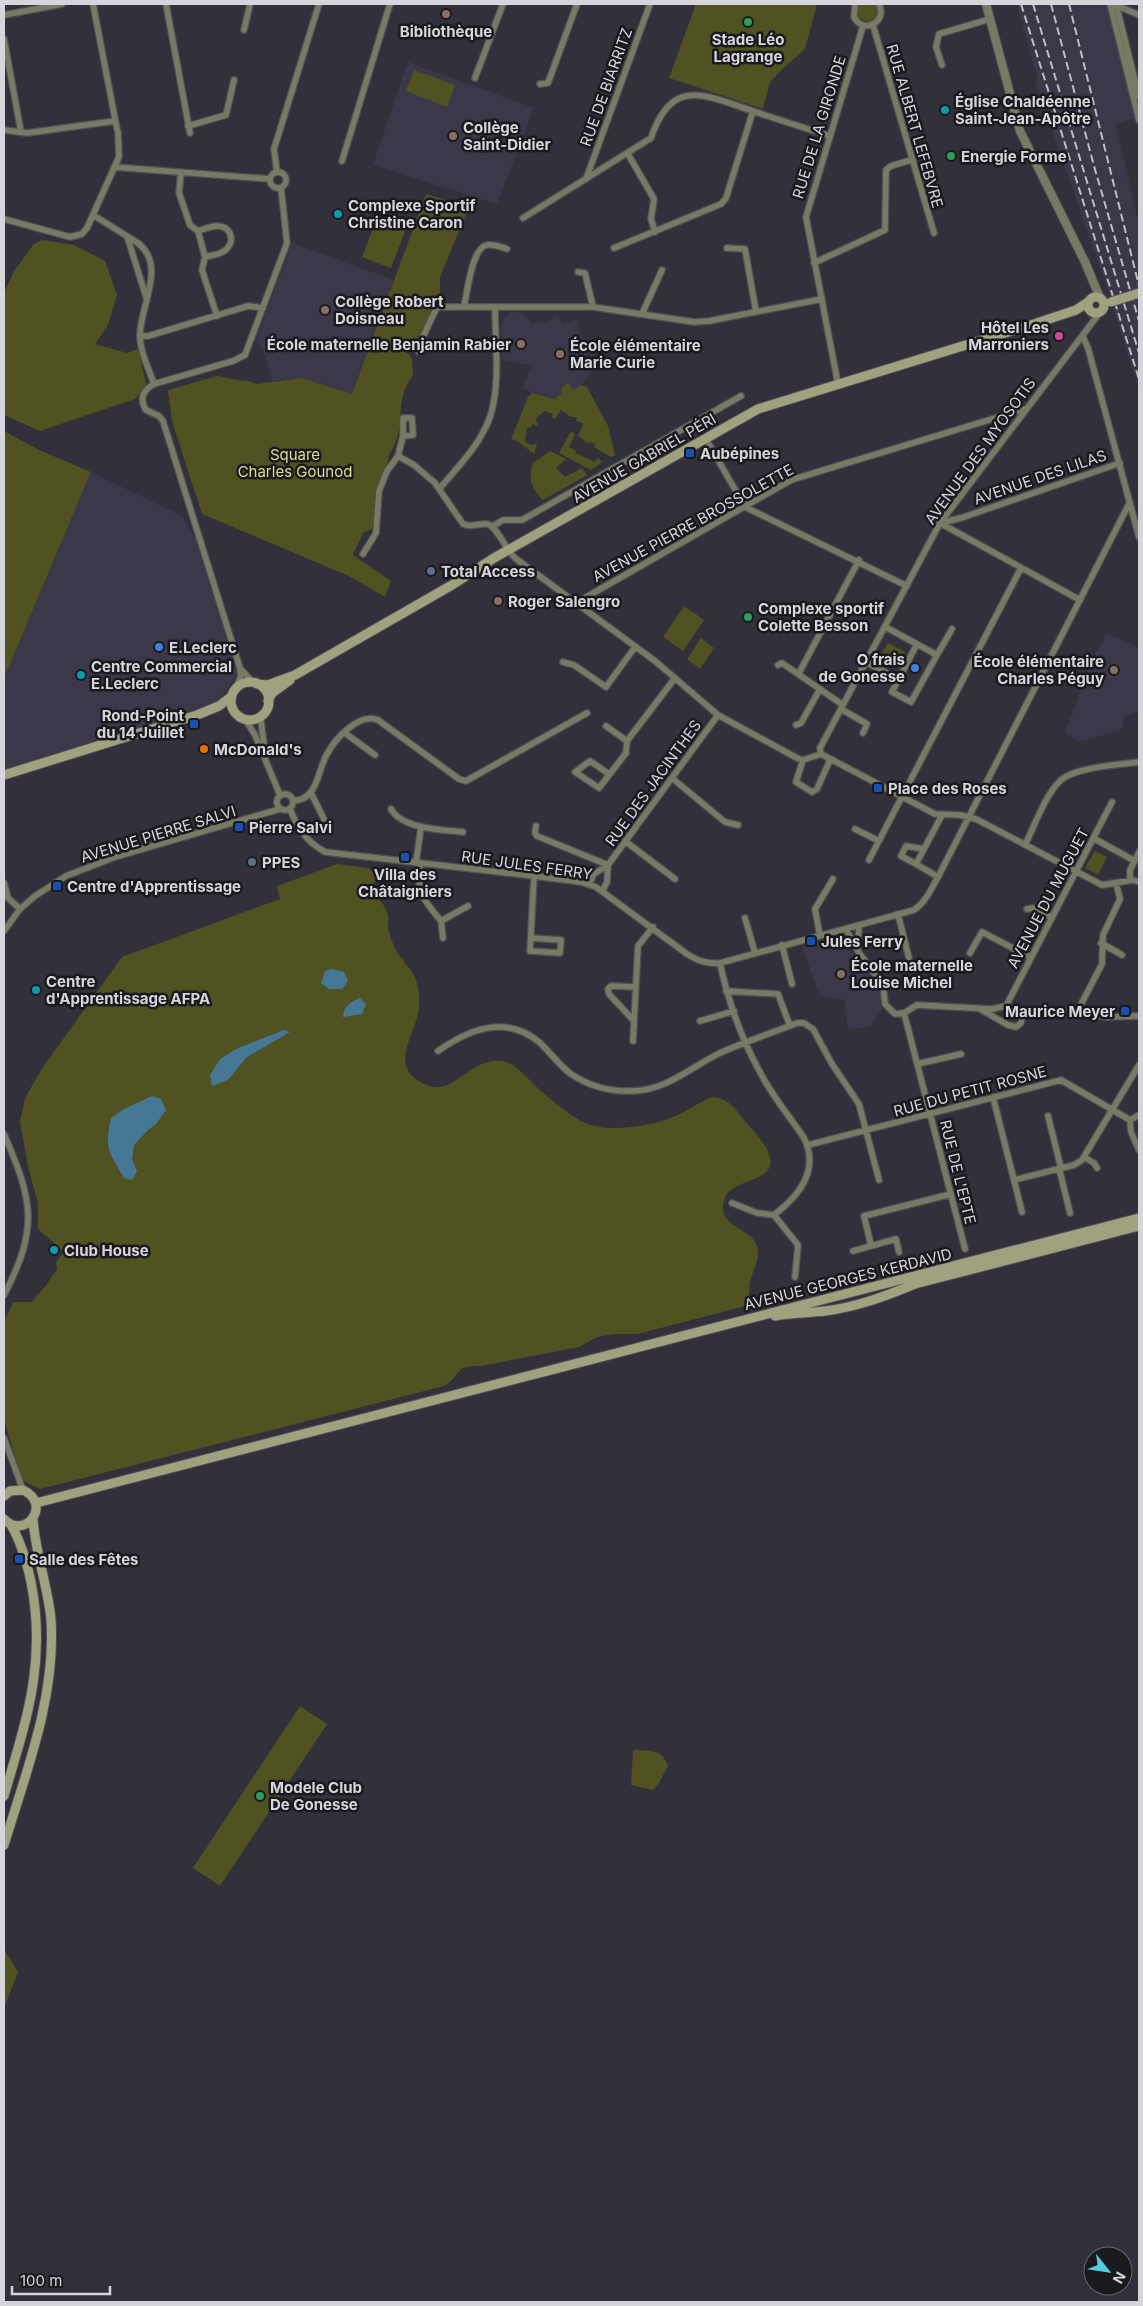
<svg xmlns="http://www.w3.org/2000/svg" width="1143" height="2306" viewBox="0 0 1143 2306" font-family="Inter,sans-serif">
  <rect width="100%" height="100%" fill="#32313b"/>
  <path fill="#3b3949" d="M1017 4H1109L1139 117 1115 124 1139 224V390L1105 282 1035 82 1038 81Z
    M408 62 534 108 497 204 373 165Z
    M292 243 394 280 352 394 316 382 289 379 272 381 265 354 256 340Z
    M511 312 522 313 532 324 542 321 545 323 558 315 562 324 577 319 591 373 581 385 555 399 532 393 522 388 532 365 502 360 501 322Z
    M91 472 182 516 196 540 237 674 218 702 4 770V678Z
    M1107 633 1139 648V711L1123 716 1124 724 1121 730 1082 741 1077 740 1065 733 1066 729 1094 657Z
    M833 937 846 944 880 989 882 1009 870 1027 848 1029 844 1000 820 996 802 946Z"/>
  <path fill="#505221" d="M696 4H817L805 49 777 74 770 82 763 109 669 78Z
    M859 4H876L878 13 875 19 868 22 858 18 856 8Z
    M414 70 455 85 447 107 406 91Z
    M426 194 469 207 440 277V303L435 304 424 328 407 352 412 359 413 376C393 398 407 433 389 454 389 467 379 482 376 495 374 504 377 519 373 527 371 530 366 531 363 533L353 555 391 581 385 597 351 577 202 514 172 421 168 390 217 376 244 381 245 380 257 384 302 378 352 394Z
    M377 218 406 229 391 268 362 257Z
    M42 240 74 245 105 261 117 295 108 325 95 344 127 353 138 349 146 384 135 399 40 431 4 415V293L14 271 34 244Z
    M568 383 573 390 581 385 587 387 608 426 615 455 611 457 594 447 595 444 590 442 589 444 578 436 583 424 576 420 577 417H571L561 410 555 419 551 417 553 414 544 411 535 420 538 423 537 426 533 424 530 428 527 427 525 442 531 445 537 444 534 454 517 441 511 439 528 397 532 393 555 399 561 394 562 387Z
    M4 431 39 450 91 472 4 678Z
    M571 431 575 434 569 447 576 451 575 453 595 462 598 457 602 462 591 470 559 453Z
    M550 451 566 459 556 468 565 477 582 468 587 475 543 500C531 488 528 479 533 463Z
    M684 606 704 620 683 651 663 637Z
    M701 638 714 648 700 669 687 659Z
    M888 643 905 652 898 666 880 656Z
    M1095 851 1107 857 1098 875 1085 868Z
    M337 864 369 868 376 875C370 898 380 894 387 912 389 916 388 922 388 927 389 933 392 942 395 948 402 962 415 970 418 987 420 999 420 1012 415 1024 409 1043 396 1064 416 1079 452 1106 466 1056 502 1061 518 1064 528 1080 540 1090 549 1098 572 1117 583 1122 605 1133 645 1127 668 1119 683 1114 697 1103 712 1097 729 1099 734 1107 744 1120 752 1130 765 1142 769 1154 779 1183 736 1177 726 1196 724 1200 722 1207 723 1211 728 1229 751 1229 757 1246 761 1260 753 1269 750 1282 749 1289 749 1298 749 1305L638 1334H614L597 1337 579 1347 481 1366C453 1365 463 1374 444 1386L40 1489 22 1480 4 1419V1322L13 1302H32L47 1284 57 1269 56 1262 64 1252 38 1229V1203L28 1167 20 1122 25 1098 43 1067 122 957 280 899 277 886Z
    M300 1706 327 1724 220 1886 193 1868Z
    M633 1750C649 1751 662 1748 668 1766L659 1783 653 1790 631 1785Z
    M4 1949 18 1972 4 2008Z"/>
  <path fill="#467896" d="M331 969 344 972 348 981 342 989H329L321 983 325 971Z
    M360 998 366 1004 362 1014 343 1017C343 1006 351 1002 360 998Z
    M284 1030 290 1032 247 1057 228 1080 212 1086 210 1075 220 1059 238 1048Z
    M152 1096 161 1099 166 1110 156 1124 147 1131 134 1145 132 1159 137 1171 132 1180 124 1178C109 1151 104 1150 111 1118L124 1109Z"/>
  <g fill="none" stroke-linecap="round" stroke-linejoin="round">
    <defs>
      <path id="minor" d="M93 4 117 129
        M166 4 190 133
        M855 4 854 17C863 35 888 22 879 4
        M1110 4 1139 120
        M1116 4 1139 97
        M1113 7 1118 6 1139 15
        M4 15 62 4
        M873 25 934 233
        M244 30 250 4
        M4 39 21 132
        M942 65 936 47 939 34 990 19
        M475 78 503 4
        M540 84 548 83 577 4
        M188 126 226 115 234 80
        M4 130 27 133 115 121
        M628 154 654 199 651 219 655 232
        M342 161 390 4
        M114 167 270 179
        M270 180a8 8 0 1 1 16 0a8 8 0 1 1-16 0Z
        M181 172 179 193 190 225 198 231 205 257
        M277 172 274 149 319 4
        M586 179 650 4
        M93 215 138 243C167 266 140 306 140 335 140 352 149 369 154 384
        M523 218 651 138C672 75 706 96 753 111 779 120 805 128 830 136
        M4 219 70 237 82 234 87 228 119 157 118 132
        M198 231C204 229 211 226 217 226 232 226 236 243 224 251 219 255 212 255 205 257
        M127 236 147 300
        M614 248 721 204 726 198 753 111
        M727 248 745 249 756 312
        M205 257 202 270 217 316
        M814 263 885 230 886 170 891 166 911 160
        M578 272 585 273 593 307
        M464 307C467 293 472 247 487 245 494 244 501 247 507 249
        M642 314 662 270
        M140 336H148L248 306 263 308
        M1083 337 1088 348 1139 537
        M419 352V345L437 307H593L694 322 709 321 822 299
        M838 384 806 217 863 26
        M706 439 745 507 907 586
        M398 456 414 465 435 483 463 524C472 528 478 523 487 524 496 525 507 551 515 558L655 661 718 715 797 758 803 760 821 754
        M439 489C458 467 480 445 490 417 501 383 495 342 495 307
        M940 523 961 518 1120 463
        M940 523 1080 600
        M493 526 503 520H522L741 396
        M363 554 376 533 379 491 387 471 398 456 403 436V418H412L413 435 403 436
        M576 603 791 480 1025 409
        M885 627 891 630 937 655 911 702 892 692 917 644
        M937 655 952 629
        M563 662 574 665 606 687 635 647
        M866 662 898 679
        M778 665 782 663 843 705
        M799 673 859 560
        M253 683 240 668 163 421 159 416 146 410C139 399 143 390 154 384L233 361 245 355 287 243 281 188
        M235 690 241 676 240 670
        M841 709 867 724 863 733
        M262 715 261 721 265 752
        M245 719 255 735 280 795
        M796 725 801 723 820 689
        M606 726 627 741
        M345 733 375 755
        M821 754 820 748 940 523 1101 311
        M821 754 935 814 960 815 976 819 1102 885 1133 880 1139 882
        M803 760 796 782 812 792 817 789 830 760
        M609 774 590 761 575 772 599 788 626 753 627 741 675 678
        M672 778 725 822 738 825
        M311 793 329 829
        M277 802a8 8 0 1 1 16 0a8 8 0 1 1-16 0Z
        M293 801C300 800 305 799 310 793 319 783 320 766 327 754 335 739 359 712 378 720L459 779 466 781 587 713
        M290 809C298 829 306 841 325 852L534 876 581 882 596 887 687 954C698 961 707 964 720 963L914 910C926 902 931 889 938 877L1130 502
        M391 809C402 829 443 830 463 832
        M536 826 535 833 537 836 608 865
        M855 829 879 841
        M1093 838 1135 861
        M625 841 675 879
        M1025 845C1034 827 1046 793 1061 780 1076 767 1119 765 1139 762
        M869 860 1021 568
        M416 863 421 827
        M420 863C416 893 423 899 441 921
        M916 864 901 856 906 846 924 849
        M938 877 916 864 942 815
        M1130 880V870L1139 852
        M4 883 8 898 20 909
        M589 884 594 874 608 865 718 715
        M603 890 607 882 608 865
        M1027 909 1033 908 1052 918
        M898 914 909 958
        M745 918 755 953
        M846 929 859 953 883 985 885 1004 895 1014 904 1013 917 1005 992 1009 1006 1006 1019 1010 1077 1012 1106 1017 1139 1016
        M4 931 20 909 35 896 66 876 115 857 280 809
        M820 936 815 909 833 879
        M443 938 441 921 468 906
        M531 938 561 940 560 953 530 951 534 876
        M1101 943 1122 955
        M782 945 792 984
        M858 948 859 925
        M970 953 982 932 1030 957
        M720 963C728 1001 742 1040 761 1074 773 1097 790 1117 804 1138 820 1170 799 1196 774 1215L757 1213 732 1203
        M726 991 778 994 790 1026
        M1006 1006 1112 802
        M980 1009 1008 1025 1016 1027 1021 1023 1024 1010
        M1077 1012 1102 964 1103 935 1120 899 1116 883
        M904 1013 965 1249
        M634 1021 609 994 608 989 611 986 636 987
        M700 1021 734 1011
        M633 1041 638 946 653 927
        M438 1051C468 1030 505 1014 539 1042 550 1052 559 1065 571 1074 589 1086 611 1092 633 1091 668 1090 692 1066 722 1052 747 1041 772 1033 797 1023H804L813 1029 832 1064 859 1104 879 1180
        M917 1064 961 1054
        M993 1097 1022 1212
        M1048 1116 1061 1168
        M1130 1120 1131 1132 1139 1150
        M1130 1120 1139 1115
        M4 1134C33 1201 39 1228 4 1295
        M808 1145 1061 1080 1130 1120
        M1084 1157 1094 1163 1097 1168
        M1059 1168 1070 1213
        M1014 1180 1074 1165 1082 1160 1139 1065
        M774 1215 798 1245 795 1277
        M871 1245 864 1216 951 1194
        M853 1251 896 1239 899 1252
        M4 1438 23 1490"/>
      <path id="tertiary" d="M986 4 1020 131 1085 262 1100 298"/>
      <path id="secondary" d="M1088 305a8 8 0 1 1 16 0a8 8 0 1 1-16 0Z
        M231 701a19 19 0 1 1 38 0a19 19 0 1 1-38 0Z
        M257 684 268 685 295 675 452 585 494 558 758 409 1031 325 1076 310 1088 302
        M268 701 272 693 290 680
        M4 775 197 715 219 706 232 696
        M775 1316C791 1313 808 1313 825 1311 857 1307 886 1296 915 1284L1139 1226
        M4 1496 10 1491 23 1490C53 1504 25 1541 4 1519
        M36 1503 1139 1218
        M4 1796C26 1721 47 1663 31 1582 27 1563 21 1542 11 1525
        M4 1845C26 1772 56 1697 51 1620 48 1586 35 1553 33 1519"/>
    </defs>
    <use href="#minor" stroke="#504f58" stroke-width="8"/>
    <use href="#tertiary" stroke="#504f58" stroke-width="10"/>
    <use href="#secondary" stroke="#504f58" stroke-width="11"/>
    <use href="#minor" stroke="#797a64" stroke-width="5.5"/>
    <use href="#tertiary" stroke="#797a64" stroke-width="8"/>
    <use href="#secondary" stroke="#a0a27f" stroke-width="9"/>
    <path stroke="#bebdc4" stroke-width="2" stroke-dasharray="8 4" stroke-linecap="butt" d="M1021 4 1139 379
      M1033 4 1139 353
      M1051 4 1094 166 1139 321
      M1069 4 1139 286"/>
    <defs>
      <path id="secondary-bridge" d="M1111 302 1139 293"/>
    </defs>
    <use href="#secondary-bridge" stroke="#504f58" stroke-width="11" stroke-linecap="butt"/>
    <use href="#secondary-bridge" stroke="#a0a27f" stroke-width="9"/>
  </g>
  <g fill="#8d6e63" stroke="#1a1a1e" stroke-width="2">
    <circle cx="446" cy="14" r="5"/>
    <circle cx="453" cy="136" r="5"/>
    <circle cx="325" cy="310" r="5"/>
    <circle cx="521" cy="344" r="5"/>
    <circle cx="560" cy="354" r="5"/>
    <circle cx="498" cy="601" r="5"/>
    <circle cx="1114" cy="670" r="5"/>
    <circle cx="841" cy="974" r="5"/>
  </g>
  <g fill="#2e9e5b" stroke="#1a1a1e" stroke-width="2">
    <circle cx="748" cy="22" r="5"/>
    <circle cx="951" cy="156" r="5"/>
    <circle cx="748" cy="617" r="5"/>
    <circle cx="260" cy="1796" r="5"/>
  </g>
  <g fill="#0f9aa8" stroke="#1a1a1e" stroke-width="2">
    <circle cx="945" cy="110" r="5"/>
    <circle cx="338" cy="214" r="5"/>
    <circle cx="81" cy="675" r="5"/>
    <circle cx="36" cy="990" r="5"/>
    <circle cx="54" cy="1250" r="5"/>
  </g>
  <circle fill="#d1479c" stroke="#1a1a1e" stroke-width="2" cx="1059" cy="336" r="5"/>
  <g fill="#1a4fb4" stroke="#1a1a1e" stroke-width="2">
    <rect x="685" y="448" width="10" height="10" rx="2.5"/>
    <rect x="189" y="719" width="10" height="10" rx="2.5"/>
    <rect x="873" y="783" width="10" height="10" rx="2.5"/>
    <rect x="234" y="822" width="10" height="10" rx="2.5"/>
    <rect x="400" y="852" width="10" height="10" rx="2.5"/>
    <rect x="52" y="881" width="10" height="10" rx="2.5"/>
    <rect x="806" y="936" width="10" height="10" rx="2.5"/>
    <rect x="1120" y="1006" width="10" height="10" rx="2.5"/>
    <rect x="14" y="1554" width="10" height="10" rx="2.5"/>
  </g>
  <g fill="#5c6f8a" stroke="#1a1a1e" stroke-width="2">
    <circle cx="431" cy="571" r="5"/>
    <circle cx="252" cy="862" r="5"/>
  </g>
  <g fill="#3f7fe0" stroke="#1a1a1e" stroke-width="2">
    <circle cx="159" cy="647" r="5"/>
    <circle cx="915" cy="668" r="5"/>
  </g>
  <circle fill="#e8710a" stroke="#1a1a1e" stroke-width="2" cx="204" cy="749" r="5"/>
  <g text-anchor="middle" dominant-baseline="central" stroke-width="5" stroke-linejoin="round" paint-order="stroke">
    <g font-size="15" font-weight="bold" fill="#d6d5dc" stroke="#1a1a1e" text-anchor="start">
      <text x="446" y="31" text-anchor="middle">Bibliothèque</text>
      <text x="748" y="39" text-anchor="middle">Stade Léo<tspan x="748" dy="17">Lagrange</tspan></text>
      <text x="955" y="101">Église Chaldéenne<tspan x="955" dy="17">Saint-Jean-Apôtre</tspan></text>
      <text x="463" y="127">Collège<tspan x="463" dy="17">Saint-Didier</tspan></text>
      <text x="961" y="156">Energie Forme</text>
      <text x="348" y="205">Complexe Sportif<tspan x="348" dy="17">Christine Caron</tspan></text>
      <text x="335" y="301">Collège Robert<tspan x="335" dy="17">Doisneau</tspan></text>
      <text x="1049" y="327" text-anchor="end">Hôtel Les<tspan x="1049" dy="17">Marroniers</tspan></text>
      <text x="511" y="344" text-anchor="end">École maternelle Benjamin Rabier</text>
      <text x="570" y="345">École élémentaire<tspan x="570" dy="17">Marie Curie</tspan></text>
      <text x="700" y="453">Aubépines</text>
      <text x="441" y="571">Total Access</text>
      <text x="508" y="601">Roger Salengro</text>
      <text x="758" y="608">Complexe sportif<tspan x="758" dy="17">Colette Besson</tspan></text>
      <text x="169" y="647">E.Leclerc</text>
      <text x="905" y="659" text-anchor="end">O frais<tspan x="905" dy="17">de Gonesse</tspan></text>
      <text x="1104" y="661" text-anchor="end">École élémentaire<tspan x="1104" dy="17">Charles Péguy</tspan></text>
      <text x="91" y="666">Centre Commercial<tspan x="91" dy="17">E.Leclerc</tspan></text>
      <text x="184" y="715" text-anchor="end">Rond-Point<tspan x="184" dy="17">du 14 Juillet</tspan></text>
      <text x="214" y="749">McDonald's</text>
      <text x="888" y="788">Place des Roses</text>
      <text x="249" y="827">Pierre Salvi</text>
      <text x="262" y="862">PPES</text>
      <text x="405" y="874" text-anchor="middle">Villa des<tspan x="405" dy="17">Châtaigniers</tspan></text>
      <text x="67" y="886">Centre d'Apprentissage</text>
      <text x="821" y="941">Jules Ferry</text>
      <text x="851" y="965">École maternelle<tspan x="851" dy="17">Louise Michel</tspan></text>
      <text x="46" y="981">Centre<tspan x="46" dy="17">d'Apprentissage AFPA</tspan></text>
      <text x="1115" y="1011" text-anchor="end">Maurice Meyer</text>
      <text x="64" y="1250">Club House</text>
      <text x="29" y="1559">Salle des Fêtes</text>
      <text x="270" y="1787">Modele Club<tspan x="270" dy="17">De Gonesse</tspan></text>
    </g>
    <g font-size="15" fill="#d6d5dc" stroke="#1a1a1e">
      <text transform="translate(606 87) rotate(-70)">RUE DE BIARRITZ</text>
      <text transform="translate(915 126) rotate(74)">RUE ALBERT LEFEBVRE</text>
      <text transform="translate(819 127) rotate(-73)">RUE DE LA GIRONDE</text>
      <text transform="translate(980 451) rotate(-54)">AVENUE DES MYOSOTIS</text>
      <text transform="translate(644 458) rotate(-30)">AVENUE GABRIEL PÉRI</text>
      <text transform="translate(1040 477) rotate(-19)">AVENUE DES LILAS</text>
      <text transform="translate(693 523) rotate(-29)">AVENUE PIERRE BROSSOLETTE</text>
      <text transform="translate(653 783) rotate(-54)">RUE DES JACINTHES</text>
      <text transform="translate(158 834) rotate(-17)">AVENUE PIERRE SALVI</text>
      <text transform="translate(527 865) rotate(8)">RUE JULES FERRY</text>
      <text transform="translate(1048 898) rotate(-62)">AVENUE DU MUGUET</text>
      <text transform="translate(970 1091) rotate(-15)">RUE DU PETIT ROSNE</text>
      <text transform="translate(958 1172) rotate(76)">RUE DE L'EPTE</text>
      <text transform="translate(848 1279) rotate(-14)">AVENUE GEORGES KERDAVID</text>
    </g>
    <g font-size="15" fill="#dade8f" stroke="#1a1a1e">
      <text x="295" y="454">Square<tspan x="295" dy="17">Charles Gounod</tspan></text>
    </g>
  </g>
  <rect width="1143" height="2306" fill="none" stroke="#d6d5dc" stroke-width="10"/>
  <g transform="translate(1108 2271) rotate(120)"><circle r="24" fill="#1a1a1e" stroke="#65656a"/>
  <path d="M0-4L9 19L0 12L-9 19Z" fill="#54cade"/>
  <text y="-8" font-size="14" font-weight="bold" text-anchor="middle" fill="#d6d5dc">N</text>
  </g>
  <path d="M12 2286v8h98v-8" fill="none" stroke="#d6d5dc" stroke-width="2.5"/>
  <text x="20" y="2286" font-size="15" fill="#d6d5dc" stroke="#1a1a1e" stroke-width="4" paint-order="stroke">100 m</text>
</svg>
